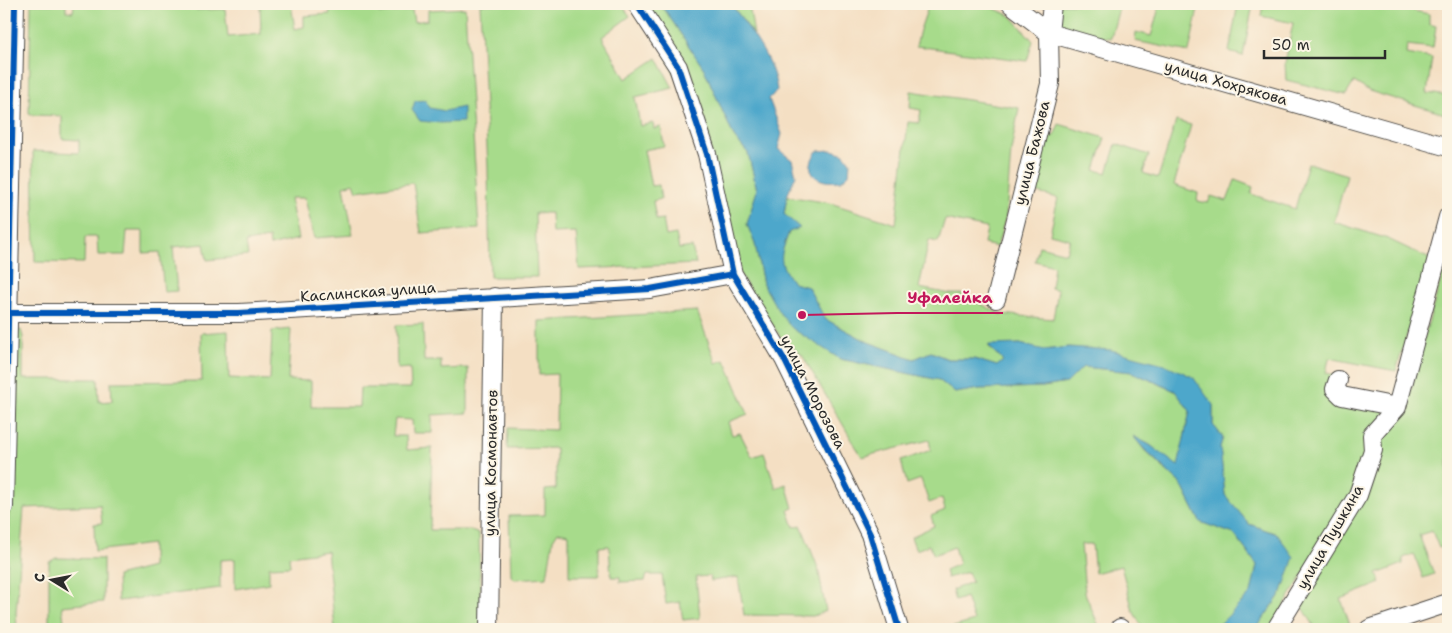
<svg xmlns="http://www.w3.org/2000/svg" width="1452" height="633" viewBox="0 0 1452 633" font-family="'Shantell Sans',sans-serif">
  <rect width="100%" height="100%" fill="#fcf5e5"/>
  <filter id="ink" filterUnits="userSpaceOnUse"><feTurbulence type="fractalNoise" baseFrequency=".02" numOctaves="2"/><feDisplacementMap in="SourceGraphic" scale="10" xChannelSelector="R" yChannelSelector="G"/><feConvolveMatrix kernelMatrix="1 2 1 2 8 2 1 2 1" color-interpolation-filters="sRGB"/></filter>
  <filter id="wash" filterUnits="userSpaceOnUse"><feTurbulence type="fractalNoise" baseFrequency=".0096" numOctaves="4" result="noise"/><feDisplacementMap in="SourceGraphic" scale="20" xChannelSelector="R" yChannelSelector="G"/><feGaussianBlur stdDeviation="1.12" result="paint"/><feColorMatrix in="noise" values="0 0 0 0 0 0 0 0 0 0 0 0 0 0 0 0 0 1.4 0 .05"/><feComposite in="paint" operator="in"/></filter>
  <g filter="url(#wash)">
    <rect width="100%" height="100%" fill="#f4dfc3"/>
    <path fill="#a7db8b" stroke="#69835b" d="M31 4H66V11L73 12 74 4H125V7H151V4H196V10L225 9 228 37 261 34 260 4H291L295 29 304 27V16L330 14 328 4H377L379 14 412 10 414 22 428 20V10L465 8 479 229 421 233 413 183 357 191 354 183 344 186 353 235 314 238 305 198H290L298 239 270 246 269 238 246 242 248 256 207 260 204 244 173 247 177 291 164 292 160 252 143 253V231H127L125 255H98L97 237H85L84 263 35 262 33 151 79 153V140L62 139V116L33 115 29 113Z
      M480 4H621L630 16 602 37 626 79 657 58 673 88 635 97 640 126 653 123 654 129 661 127 664 146 644 150 651 186 659 185 661 199 653 201 656 220 663 219 666 236 676 234 679 249 692 247 696 264 579 269 576 232 552 233 551 213H535L537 277H490L488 167Z
      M644 4H657L665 10 704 69 734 137 748 153 757 190 747 224 755 244 763 284 840 359 939 380 955 393 979 389 1043 387 1067 383 1083 367 1132 372 1175 391 1190 411 1178 467 1150 445 1134 437 1145 451 1181 484 1200 522 1234 534 1257 565 1252 593 1220 624 1205 629H1143L1133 611 1121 566 1095 573 1092 544H1081L1085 593 1100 629H947L974 621 966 597 955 601 952 590 972 582 968 572 947 578 945 570 959 564 954 547 934 555 929 545 916 550 911 537 934 526 931 516 945 510 942 498 929 503 921 479 907 484 901 461 931 450 929 440 862 457 802 355 783 341 739 273 712 160Z
      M731 4H749L754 35Z
      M929 4H984L1011 16 1033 41 1027 61 916 46 920 30Z
      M1060 4H1120L1111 38 1084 36 1058 26Z
      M1160 4H1199L1189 52 1135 41 1136 32 1151 36Z
      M1218 4H1253L1243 56 1229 52 1237 9Z
      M1263 4H1436V7L1416 4 1414 11 1429 14V24L1436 26 1433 48 1407 45 1406 54 1432 58 1427 93 1448 96V115L1369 91 1354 82 1346 95 1286 80 1285 63 1293 23 1261 16Z
      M911 91 1019 108 1011 151 1006 216 997 247 984 244 987 228 945 219 938 242 929 240 919 288 951 294H962L1000 314 1053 319 1058 290 1051 288 1054 266 1035 261 1039 246 1066 253 1070 239 1050 234 1058 198 1030 191 1043 133 1054 136 1059 124 1105 138 1095 170 1107 173 1116 144 1149 155 1143 173 1158 178 1176 121 1191 125 1174 185 1198 193 1197 201 1208 203 1211 196 1227 201 1235 180 1253 187 1251 194 1295 209 1308 163 1347 175 1334 222 1388 239 1430 259 1396 371 1329 358 1326 373 1344 377 1342 390 1391 400 1367 450 1351 495 1270 629H1256L1282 592 1277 534 1249 524 1225 495 1220 447 1223 437 1213 425V405L1069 347 1044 350 1020 344 988 346 1003 361 997 366 974 359H948L931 352 914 359 868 342 825 319 808 287 793 283 784 271 780 257 789 232 784 215 787 196 830 203 896 224 908 122 919 123 921 110 910 108Z
      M1445 265 1448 266V545L1439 548 1432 531 1419 535 1434 574 1423 578 1414 554 1403 558V564L1377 574 1381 583 1341 599 1351 628 1347 629H1316L1299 601 1381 440 1397 423 1408 402 1424 338Z
      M697 311 716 363 725 360 748 414 728 422 732 435 740 433 752 457 764 453 776 488 786 484 793 508 788 510 794 527 801 525 818 568 826 611 813 616 744 615 738 577 711 581 710 576 696 577 700 618 683 620 680 602 666 604 662 575H647L645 581 620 582V577H611L609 546 599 547V576H569V534L558 532 553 540 547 577 515 579 511 576 509 516 545 515V490L556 489V448L507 449 508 428 556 430 557 374 539 375V321Z
      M423 324 424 361H441V369L468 368V413L432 415V433H413L412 420 395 419 393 436H406L407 450 432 448 430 530H469L479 534 481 628 480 629H335L327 551 289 556 290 566 269 567V583L235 589V559L220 560V588L118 601 117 576 152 567V544L95 551 94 524 102 523 100 505 24 508 16 613 17 629H6L13 331 21 330 23 337V379H98L99 402 112 401 111 382 202 381 201 333 228 331 229 378 270 380 272 331 291 329 288 380 311 381V407H359L360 388H411L410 368 397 369 396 325Z
      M56 558 103 559V602L62 606 65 629H49V562Z"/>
    <path fill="#4da7cb" stroke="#3c697b" d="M657 4H731C749 29 773 58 777 90L769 99 782 134 778 149 792 160 796 175 787 196 784 214 800 228 789 232C780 257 777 260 793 283L808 287 825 319 868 342 914 359 931 352 948 359H974L997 366 1003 361 988 345 1020 344 1044 350 1069 347 1111 350 1164 364 1193 377 1213 405V425L1223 437 1220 447 1225 495 1249 524 1277 534 1294 557 1282 592 1256 629H1205L1220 624 1251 593 1257 565 1234 534 1200 522 1181 484 1145 450 1133 436 1150 445 1178 466 1190 411 1175 391 1132 372 1083 367 1067 383 1043 387 979 389 955 393 939 380 840 359 793 329 779 312 763 284 755 244 747 224 757 190 748 153 734 137 704 69 665 10Z
      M425 100 430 108 445 111 463 107V122L441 123 420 121 412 110 415 101Z
      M832 150 844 154 850 162 849 174 841 181C836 181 830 182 825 181 807 177 808 163 817 151Z"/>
  </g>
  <g filter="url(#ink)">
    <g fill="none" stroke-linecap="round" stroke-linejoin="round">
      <defs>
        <path id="minor" d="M637 4 678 67 707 154 733 274 784 359 870 534 899 629
          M1011 4 1049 33 1448 147
          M996 299 1050 84 1049 33 1052 4
          M4 313H239L650 289 733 274
          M1338 380 1335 389 1342 396 1397 407
          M4 507 15 4
          M1120 628 1121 629
          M489 629 494 297
          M1276 629 1358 495 1373 450 1372 435 1397 407 1448 217
          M1369 629 1448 603"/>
      </defs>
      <use href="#minor" stroke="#494642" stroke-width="20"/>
      <use href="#minor" stroke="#fff" stroke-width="18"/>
      <defs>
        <path id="cycleway" d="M637 4 678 67 707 154 733 274 784 359 870 534 899 629
          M4 313H239L650 289 733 274
          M4 507 15 4"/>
      </defs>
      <use href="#cycleway" stroke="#fcf5e5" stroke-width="9"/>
      <use href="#cycleway" stroke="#0057b8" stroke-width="6"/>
    </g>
  </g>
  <g text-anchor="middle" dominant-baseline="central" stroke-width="4" stroke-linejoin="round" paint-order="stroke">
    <g font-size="15" fill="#2b2b2b" stroke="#fcf5e5">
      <text transform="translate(1226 83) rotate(16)">улица Хохрякова</text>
      <text transform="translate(1032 153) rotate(-76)">улица Бажова</text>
      <text transform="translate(368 292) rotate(-4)">Каслинская улица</text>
      <text transform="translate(813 392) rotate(63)">улица Морозова</text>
      <text transform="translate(491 463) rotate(-89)">улица Космонавтов</text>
      <text transform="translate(1330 537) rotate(-60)">улица Пушкина</text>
    </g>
  </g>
  <path fill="none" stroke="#c2185b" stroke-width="2" d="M802 315L897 313H1003"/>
  <circle fill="#c2185b" stroke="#fcf5e5" stroke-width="2" cx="802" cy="315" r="5"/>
  <g font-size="16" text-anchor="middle" font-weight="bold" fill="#c2185b" stroke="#fcf5e5" stroke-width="4" stroke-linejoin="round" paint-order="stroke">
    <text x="950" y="303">Уфалейка</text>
  </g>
  <rect width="1452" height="633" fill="none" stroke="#fcf5e5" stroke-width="20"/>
  <g transform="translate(52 580) rotate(280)" stroke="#fcf5e5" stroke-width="4" paint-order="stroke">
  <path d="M0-4L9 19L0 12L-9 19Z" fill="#2b2b2b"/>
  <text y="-8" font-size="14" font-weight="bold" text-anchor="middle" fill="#2b2b2b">С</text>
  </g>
  <path d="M1264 50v8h121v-8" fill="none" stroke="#2b2b2b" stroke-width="2.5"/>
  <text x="1272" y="50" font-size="15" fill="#2b2b2b" stroke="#fcf5e5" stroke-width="4" paint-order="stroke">50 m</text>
</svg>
